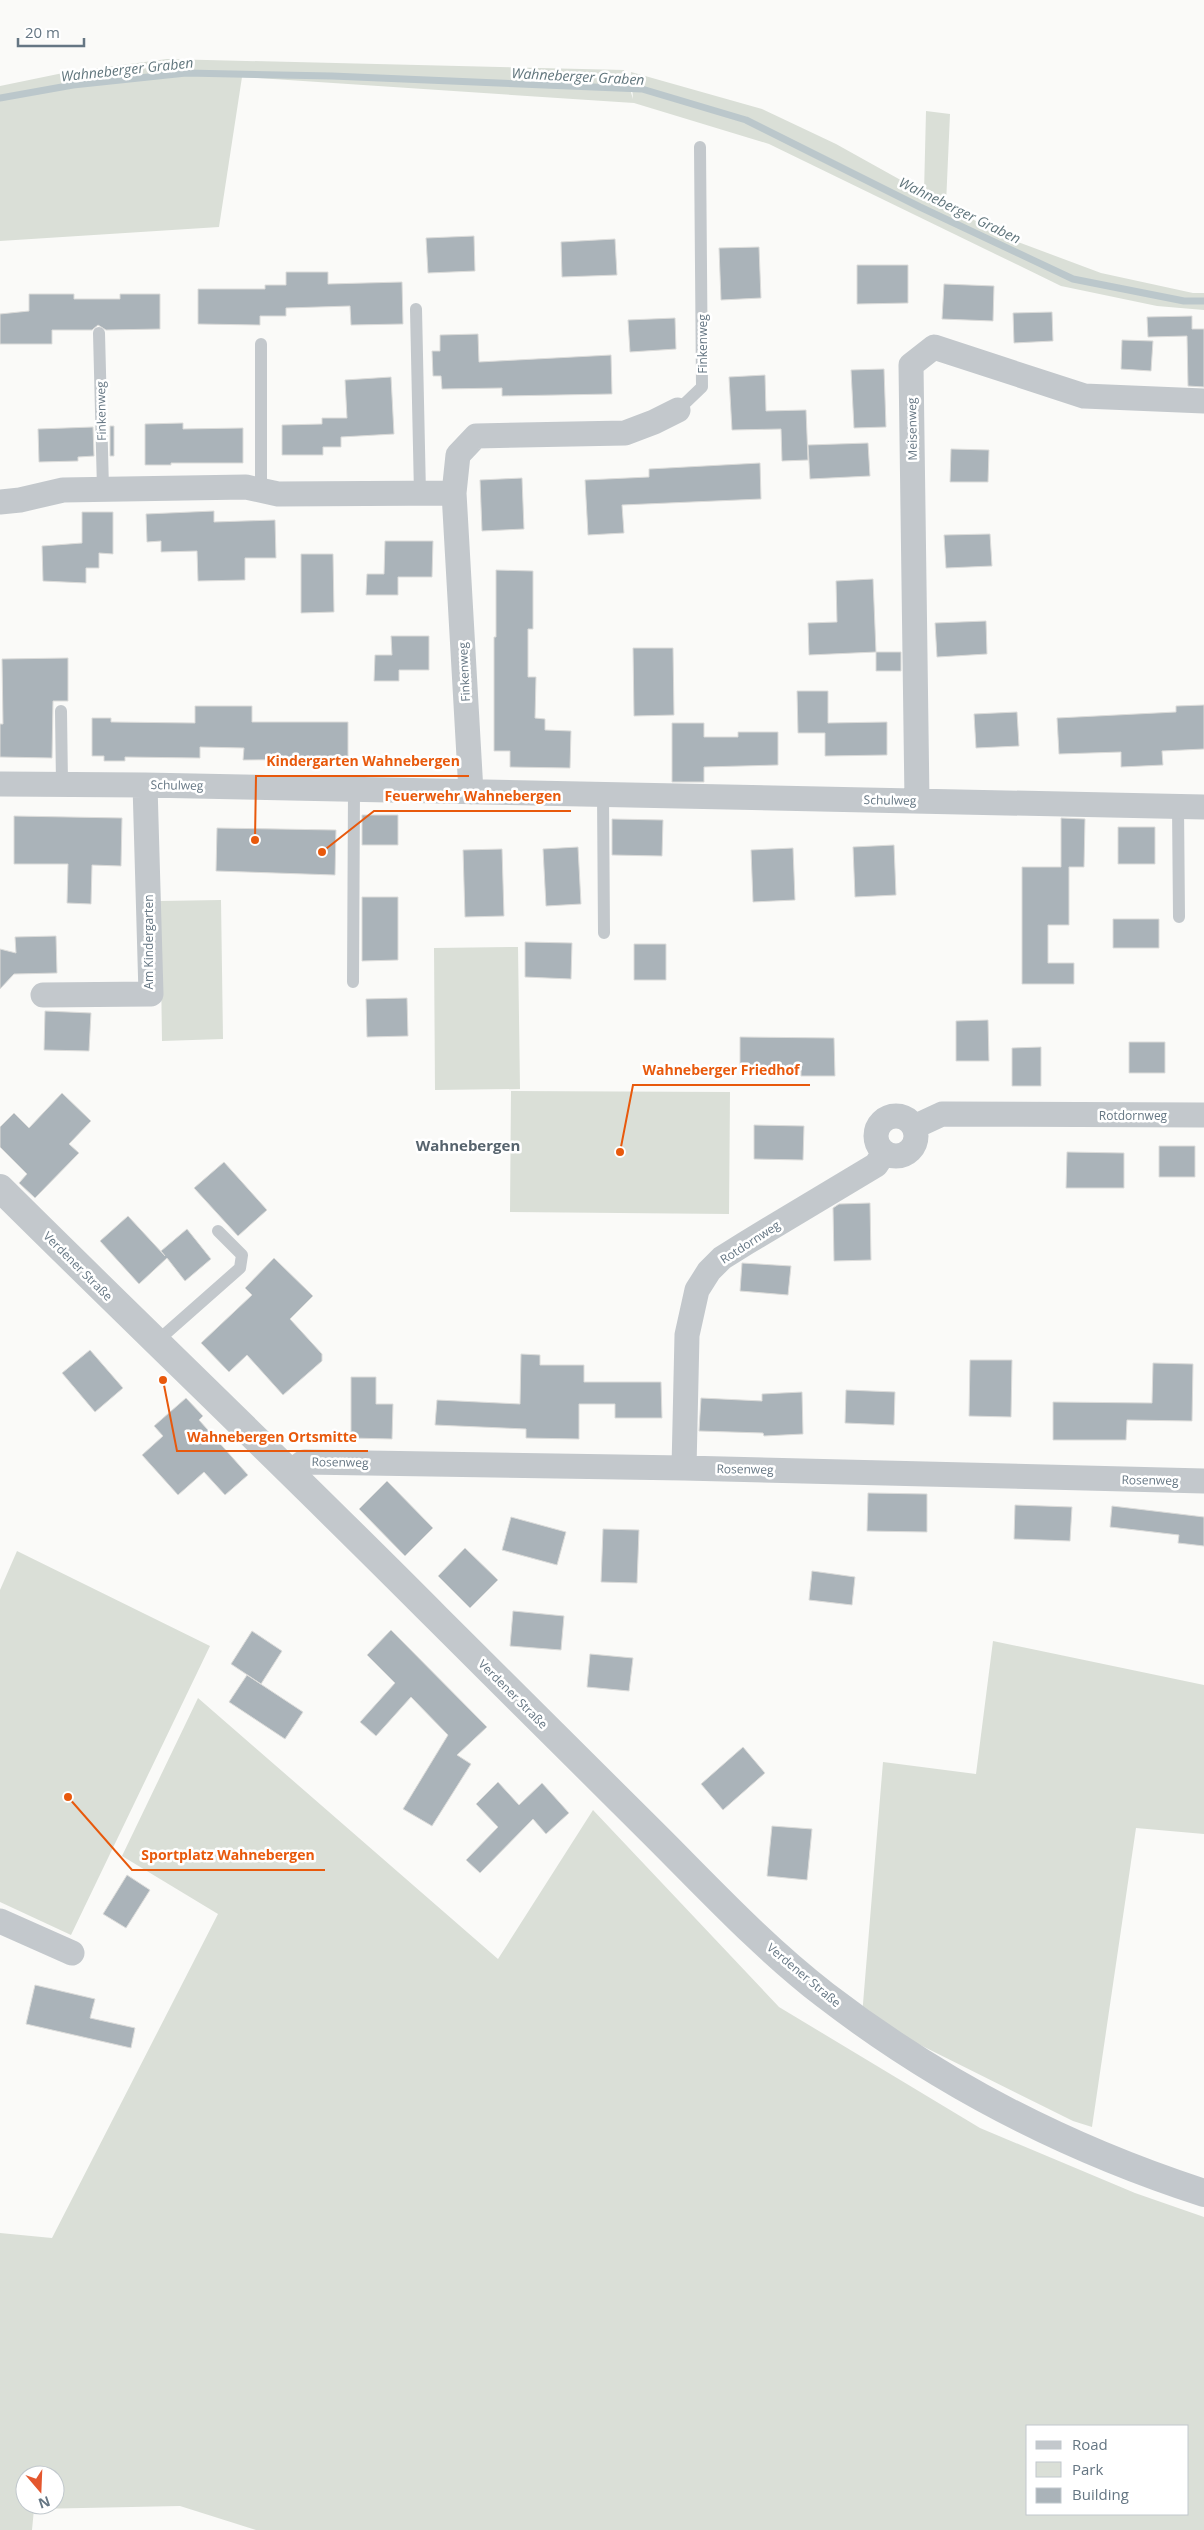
<svg xmlns="http://www.w3.org/2000/svg" width="1204" height="2530" viewBox="0 0 1204 2530" font-family="'Open Sans',sans-serif">
  <rect width="100%" height="100%" fill="#fafaf8"/>
  <path fill="#dadfd7" fill-rule="evenodd" d="M167 59 624 70 633 99 631 72 762 109 836 144 924 193 926 111 950 114 946 204 1002 236 1101 273 1193 293H1204V310L1157 306 1061 286 769 144 634 103 242 77 219 227 0 241V86L63 73Z
    M221 900 223 1039 162 1041 160 901Z
    M518 947 520 1089 435 1090 434 948Z
    M511 1091 730 1092 729 1214 510 1212Z
    M17 1551 210 1646 71 1935 0 1902V1590Z
    M993 1641 1204 1685V1834L1136 1828 1092 2127 1073 2121 862 2016 883 1762 976 1774Z
    M198 1698 498 1959 593 1810 779 2007 980 2128 1135 2193 1204 2217V2530H256L180 2506 34 2509 32 2530H0V2233L52 2238 218 1914 122 1856ZM1028 2426H1188V2514H1028ZM25 2475H55V2505H25Z"/>
  <g fill="none" stroke-linecap="round" stroke-linejoin="round">
    <path stroke="#bbc7cb" stroke-width="7" d="M0 98 73 85 186 73 332 76 642 89 746 120 920 207 1073 279 1184 301H1204"/>
  </g>
  <path fill="#aab3b9" stroke="#dcdcda" d="M474 236 475 271 428 273 426 238Z
    M615 239 617 275 562 277 561 242Z
    M759 247 761 298 721 300 719 248Z
    M857 265H908V303L857 304Z
    M286 272H328V284L402 282 403 324 351 325 350 306 286 308V316H260V325L198 324V289H265V285H286Z
    M944 284 994 286 993 321 942 319Z
    M29 294H74V299H120V294H160V329L106 330 98 325 92 330H52V344H0V314L29 311Z
    M1052 312 1053 341 1014 343 1013 313Z
    M1192 316V329H1204V387L1188 386 1187 336 1148 337 1147 317Z
    M675 318 676 349 630 352 628 320Z
    M478 334 479 362 611 355 612 394 502 396V388L442 389 441 376H433L432 351H440V335Z
    M1122 340 1153 341 1151 371 1121 369Z
    M884 369 886 427 854 428 851 370Z
    M765 375 766 411 806 410 808 460 782 461 781 429 732 430 729 377Z
    M391 377 394 434 341 437V447H323V455H282V425L322 424V418H347L345 380Z
    M183 423V429L243 428V463H171V465H145V424Z
    M110 426H114V456H110Z
    M93 427 94 456 78 457V461L39 462 38 429Z
    M868 443 870 476 810 479 808 445Z
    M951 449 989 450 988 482H950Z
    M760 463 761 499 622 505 624 533 588 535 585 480 649 477V469Z
    M522 478 524 529 482 531 480 480Z
    M214 511V522L275 520 276 558H245V580L198 581 197 551 161 552V541L147 542 146 514Z
    M82 512H113V554L99 553V568H86V583L43 581 42 546 82 543Z
    M990 534 992 566 946 568 944 535Z
    M385 541H433L432 577H398V595H366L367 574H384Z
    M301 554H333L334 612 301 613Z
    M496 570 533 571V629H528V677H536L535 718 545 719V730L571 731 570 768 510 767V751H494V637H496Z
    M873 579 876 652 809 655 808 623 837 622 836 581Z
    M986 621 987 654 937 657 935 623Z
    M391 636H429V670H399V681H374L375 655H392Z
    M633 648H673L674 715 634 716Z
    M876 652H901V671H876Z
    M68 658V701H53L52 758 0 757V724H3L2 659Z
    M797 691H828V723L887 722V755L825 756V733H798Z
    M1204 705V749L1162 751 1163 765 1121 767V752L1059 754 1057 718 1176 712V706Z
    M195 706H252V722H348V759L243 760 244 748 200 747V758L125 757V761H104V756H92V718H111V722L195 723Z
    M1017 712 1019 746 976 748 974 714Z
    M672 723H704V737H738V732H778V765L704 767V782H672Z
    M362 815H398V845H362Z
    M14 816 122 818 121 866 92 865 91 904 67 903 68 864H14Z
    M1061 818 1085 819 1084 867H1069V925H1048V963H1074V984H1022V867H1061Z
    M612 819 663 820 662 856 612 855Z
    M1118 827H1155V864H1118Z
    M217 828 336 830 335 875 216 871Z
    M894 845 896 895 855 897 853 847Z
    M578 847 581 904 546 906 543 849Z
    M793 848 795 900 753 902 751 850Z
    M502 849 504 916 465 917 463 850Z
    M362 897H398V960L362 961Z
    M1113 919H1159V948H1113Z
    M56 936 57 973 14 974 0 989V949L16 953 15 937Z
    M525 942 572 943 571 979 525 977Z
    M634 944H666V980H634Z
    M407 998 408 1036 367 1037 366 999Z
    M45 1011 91 1013 89 1051 44 1050Z
    M988 1020 989 1061H956V1021Z
    M740 1037 834 1038 835 1076H801V1069L740 1068Z
    M1129 1042H1165V1073H1129Z
    M1041 1047V1086H1012V1048Z
    M62 1093 91 1121 69 1144 79 1153 35 1198 19 1183 27 1174 0 1147V1127L14 1113 29 1128Z
    M754 1125 804 1126 803 1160 754 1159Z
    M1159 1146H1195V1177H1159Z
    M1067 1152 1124 1153V1188H1066Z
    M224 1162 267 1210 238 1236 194 1188Z
    M870 1203 871 1260 834 1261 833 1208 839 1204Z
    M128 1216 165 1256 161 1251 187 1229 211 1259 185 1281 167 1258 139 1284 100 1241Z
    M274 1258 313 1296 290 1319 322 1354V1361L283 1395 247 1355 229 1372 201 1343 252 1295 245 1288Z
    M742 1263 791 1266 788 1295 740 1291Z
    M90 1350 123 1388 95 1412 62 1373Z
    M521 1354 540 1355V1365H584V1382H661L662 1418H615V1404H579V1439L526 1438V1429L435 1425 437 1400 520 1404Z
    M970 1360H1012L1011 1417 969 1416Z
    M1153 1363 1193 1364 1192 1421 1127 1420 1126 1440H1053V1402L1152 1403Z
    M351 1377H376V1404H393L392 1439 351 1438Z
    M846 1390 895 1392 894 1425 845 1423Z
    M802 1392 803 1434 764 1436 763 1433 699 1431 701 1398 762 1401V1394Z
    M186 1398 203 1416 199 1420 248 1475 225 1495 204 1472 178 1495 142 1455 163 1436 154 1426Z
    M387 1481 433 1528 405 1556 359 1509Z
    M868 1493 927 1494V1532L867 1531Z
    M1015 1505 1072 1507 1070 1541 1014 1539Z
    M1112 1506 1204 1517V1546L1178 1543 1179 1535 1110 1527Z
    M511 1517 566 1532 557 1565 502 1550Z
    M603 1529 639 1530 637 1583 601 1582Z
    M465 1548 498 1580 470 1608 438 1576Z
    M812 1571 855 1577 852 1605 809 1600Z
    M513 1611 564 1616 561 1650 510 1646Z
    M391 1630 487 1727 457 1755 471 1764 432 1826 403 1809 448 1735 411 1697 376 1736 360 1722 395 1683 367 1655Z
    M252 1631 282 1651 261 1684 231 1664Z
    M590 1654 633 1658 629 1691 587 1687Z
    M247 1675 303 1712 285 1739 229 1702Z
    M743 1747 765 1773 723 1810 701 1784Z
    M498 1782 519 1805 542 1783 569 1813 546 1834 533 1819 480 1873 466 1860 498 1827 476 1804Z
    M772 1826 812 1829 807 1880 767 1876Z
    M127 1875 150 1890 126 1928 103 1914Z
    M35 1985 95 1999 90 2018 135 2028 131 2048 26 2024Z"/>
  <g fill="none" stroke-linecap="round" stroke-linejoin="round">
    <path stroke="#c3c8cc" stroke-width="12" d="M416 309 420 494
      M99 333 103 489
      M678 410 702 387 700 147
      M261 490V344
      M61 711 62 784
      M603 795 604 933
      M1178 806 1179 917
      M353 982 354 789
      M155 1343 240 1268 242 1255 218 1231"/>
    <path stroke="#c3c8cc" stroke-width="25" d="M0 502 20 500 63 490 246 487 278 494 454 493
      M0 784 145 785 1204 807
      M471 792 454 493 458 455 476 436 625 433 654 422 678 410
      M917 801 911 365 934 347 1084 396 1204 401
      M43 995 151 994 145 785
      M876 1136a20 20 0 1 1 40 0a20 20 0 1 1-40 0Z
      M914 1127 942 1114 1204 1115
      M684 1468 687 1335 697 1290 709 1271 722 1258 746 1243 876 1165 884 1153
      M290 1472 304 1462 684 1468 1204 1481
      M0 1921 72 1953"/>
    <path stroke="#c3c8cc" stroke-width="28" d="M0 1188C145 1332 293 1473 437 1618 510 1691 583 1764 657 1837 711 1891 764 1948 825 1995 938 2082 1068 2149 1204 2193"/>
  </g>
  <g text-anchor="middle" dominant-baseline="central" stroke-width="5" stroke-linejoin="round" paint-order="stroke">
    <g font-size="12" fill="#657683" stroke="#fff">
      <text transform="translate(702 344) rotate(-90)">Finkenweg</text>
      <text transform="translate(101 411) rotate(-91)">Finkenweg</text>
      <text transform="translate(912 429) rotate(-91)">Meisenweg</text>
      <text transform="translate(464 672) rotate(-93)">Finkenweg</text>
      <text transform="translate(177 785) rotate(1)">Schulweg</text>
      <text transform="translate(890 800) rotate(1)">Schulweg</text>
      <text transform="translate(148 942) rotate(-90)">Am Kindergarten</text>
      <text x="1133" y="1115">Rotdornweg</text>
      <text transform="translate(750 1242) rotate(-33)">Rotdornweg</text>
      <text transform="translate(78 1266) rotate(45)">Verdener Straße</text>
      <text transform="translate(340 1462) rotate(1)">Rosenweg</text>
      <text transform="translate(745 1469) rotate(1)">Rosenweg</text>
      <text transform="translate(1150 1480) rotate(1)">Rosenweg</text>
      <text transform="translate(513 1694) rotate(45)">Verdener Straße</text>
      <text transform="translate(804 1975) rotate(40)">Verdener Straße</text>
    </g>
    <g font-size="14" font-style="italic" fill="#60757c" stroke="#fff">
      <text transform="translate(127 69) rotate(-6)">Wahneberger Graben</text>
      <text transform="translate(578 76) rotate(3)">Wahneberger Graben</text>
      <text transform="translate(960 210) rotate(26)">Wahneberger Graben</text>
    </g>
    <g font-size="15" font-weight="bold" fill="#57646e" stroke="#fff">
      <text x="468" y="1145">Wahnebergen</text>
    </g>
  </g>
  <path fill="none" stroke="#e8590c" stroke-width="2" d="M255 840L256 776H469M322 852L374 811H571M620 1152L633 1085H810M163 1380L177 1451H368M68 1797L132 1870H325"/>
  <g fill="#e8590c" stroke="#fff" stroke-width="2">
    <circle cx="255" cy="840" r="5"/>
    <circle cx="322" cy="852" r="5"/>
    <circle cx="620" cy="1152" r="5"/>
    <circle cx="163" cy="1380" r="5"/>
    <circle cx="68" cy="1797" r="5"/>
  </g>
  <g font-size="14" text-anchor="middle" font-weight="bold" fill="#e8590c" stroke="#fff" stroke-width="5" stroke-linejoin="round" paint-order="stroke">
    <text x="363" y="766">Kindergarten Wahnebergen</text>
    <text x="473" y="801">Feuerwehr Wahnebergen</text>
    <text x="721" y="1075">Wahneberger Friedhof</text>
    <text x="272" y="1442">Wahnebergen Ortsmitte</text>
    <text x="228" y="1860">Sportplatz Wahnebergen</text>
  </g>
  <rect x="1026" y="2425" width="162" height="90" fill="#ffffff" stroke="#c1c8cd"/>
  <rect x="1036" y="2441" width="25" height="8" fill="#c3c8cc" stroke="#c1c8cd"/>
  <text x="1072" y="2450" font-size="15" fill="#657683">Road</text>
  <rect x="1036" y="2462" width="25" height="15" fill="#dadfd7" stroke="#c1c8cd"/>
  <text x="1072" y="2475" font-size="15" fill="#657683">Park</text>
  <rect x="1036" y="2488" width="25" height="15" fill="#aab3b9" stroke="#c1c8cd"/>
  <text x="1072" y="2500" font-size="15" fill="#657683">Building</text>
  <g transform="translate(40 2490) rotate(161)"><circle r="24" fill="#ffffff" stroke="#c1c8cd"/>
  <path d="M0-4L9 19L0 12L-9 19Z" fill="#e4572e"/>
  <text y="-8" font-size="14" font-weight="bold" text-anchor="middle" fill="#657683">N</text>
  </g>
  <path d="M18 38v8h66v-8" fill="none" stroke="#657683" stroke-width="2.5"/>
  <text x="25" y="38" font-size="15" fill="#657683" stroke="#ffffff" stroke-width="4" paint-order="stroke">20 m</text>
</svg>
